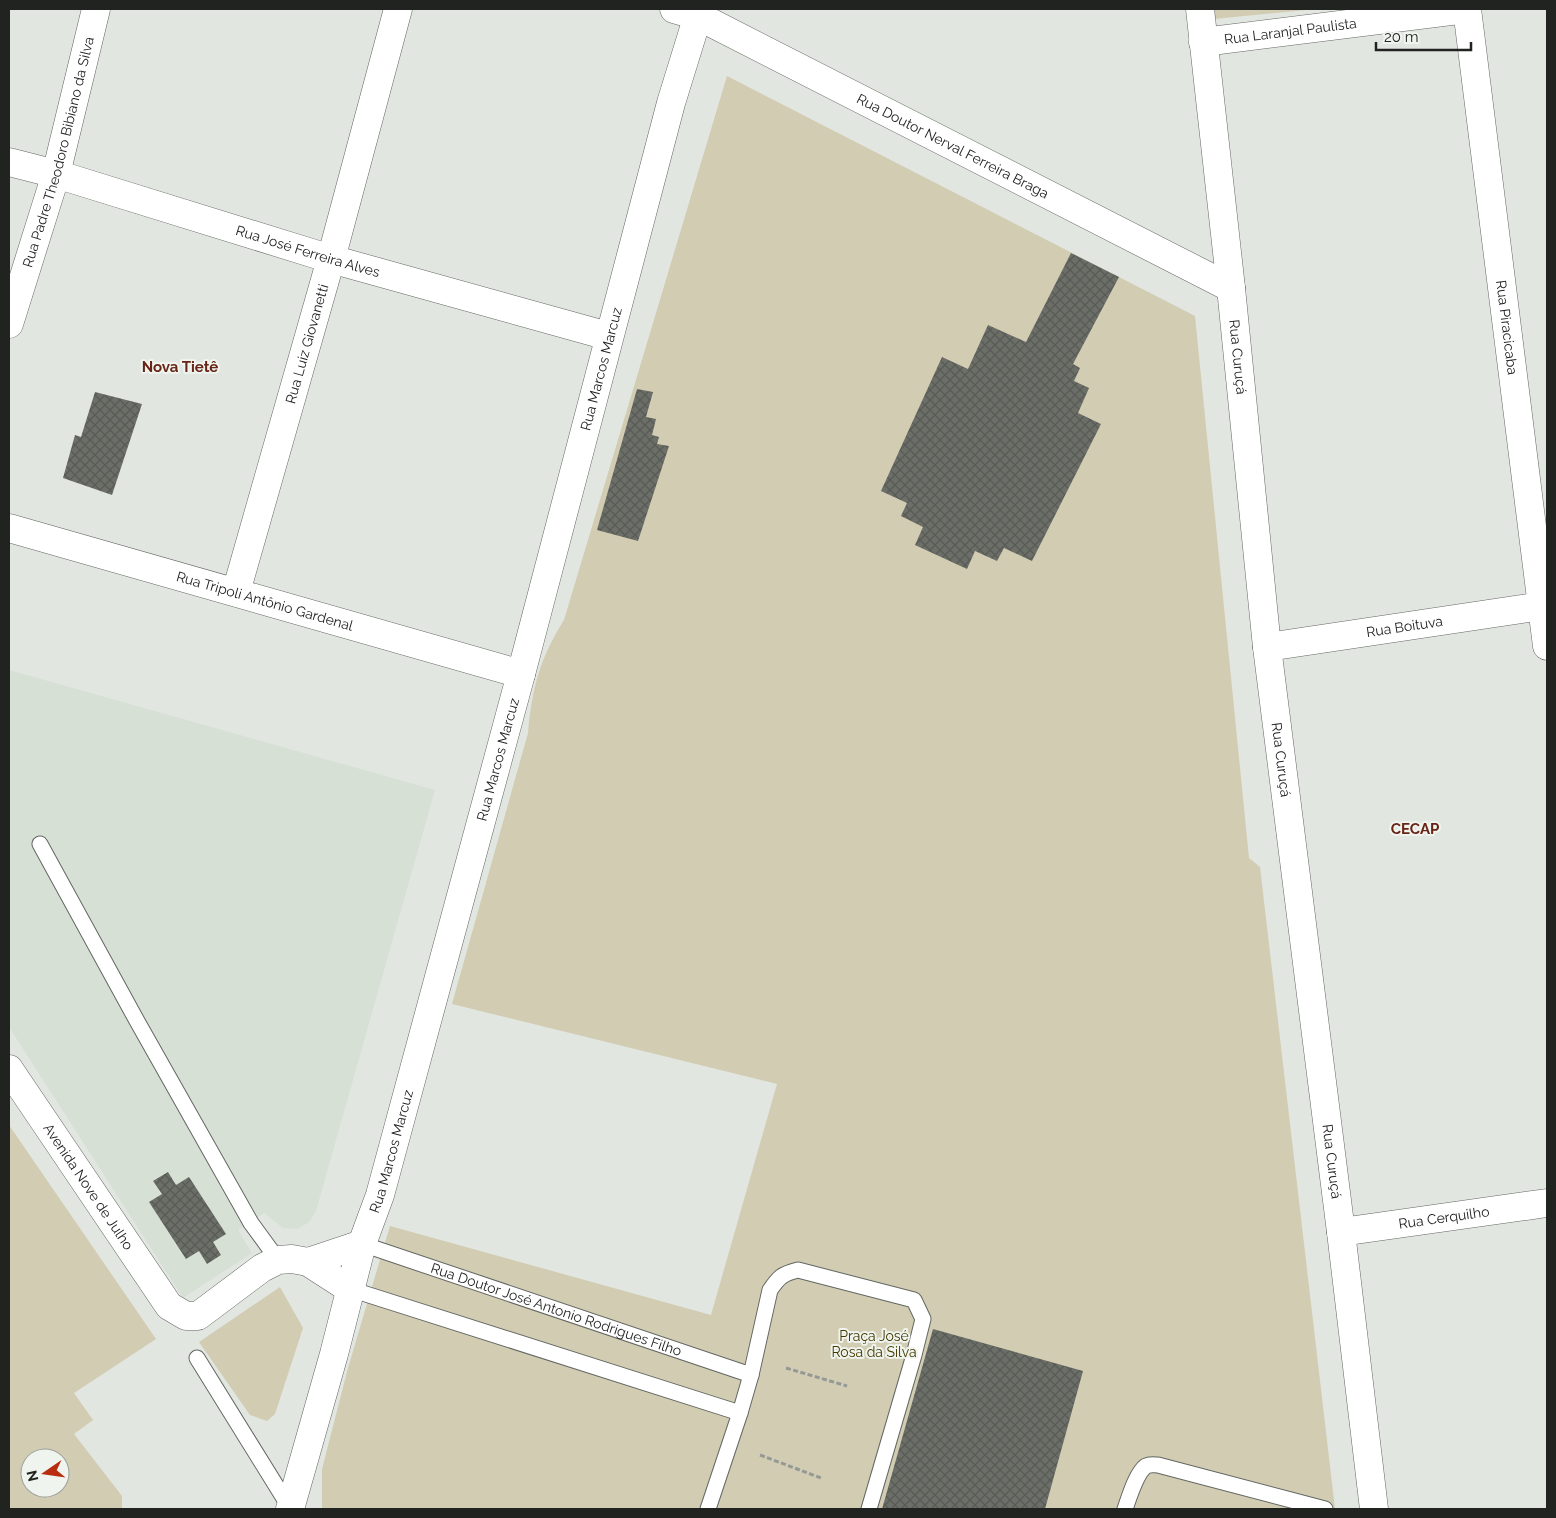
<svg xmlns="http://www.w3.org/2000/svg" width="1556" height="1518" viewBox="0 0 1556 1518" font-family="Raleway,sans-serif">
  <defs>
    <pattern id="building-cross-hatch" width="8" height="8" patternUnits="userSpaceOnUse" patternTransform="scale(1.25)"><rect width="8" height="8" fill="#6c6e68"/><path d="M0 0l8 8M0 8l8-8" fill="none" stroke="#585a55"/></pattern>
  </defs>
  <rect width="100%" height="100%" fill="#e2e6e1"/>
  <path fill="#d6e0d4" d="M9 670 435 790 316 1211 309 1222 298 1229 283 1228 264 1213 251 1223 238 1230 252 1253 183 1298 9 1027Z"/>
  <path fill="#d1ccb2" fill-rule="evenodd" d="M1213 9H1317L1214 19Z
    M727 76 1195 316 1249 858 1260 867 1335 1509H322V1469L348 1368 390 1226 711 1315 777 1084 452 1004 528 733C532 688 540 658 564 620Z
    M9 1125 156 1339 74 1393 93 1420 74 1434 122 1496V1509H9ZM30 1458H60V1488H30Z
    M280 1287 303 1328 275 1414 267 1421 250 1415 199 1342Z"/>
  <path fill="url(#building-cross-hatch)" d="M1071 253 1119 277 1073 364 1080 368 1074 381 1089 388 1078 413 1101 424 1032 561 1004 548 997 561 975 551 967 569 915 545 923 527 901 516 907 503 881 491 942 357 968 369 988 325 1026 342Z
    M637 389 653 392 646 417 656 419 652 435 659 437 657 444 669 446 638 541 597 530Z
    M95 392 142 404 112 495 63 478 75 435 81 437Z
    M168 1172 176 1185 189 1177 226 1234 213 1242 221 1255 207 1264 199 1251 186 1259 149 1202 162 1194 153 1181Z
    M933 1329 1083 1371 1045 1509H882Z"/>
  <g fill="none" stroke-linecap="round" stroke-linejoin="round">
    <defs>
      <g id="lane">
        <path d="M40 844 137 1021 251 1223 278 1260"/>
        <path id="s1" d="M362 1244 751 1375"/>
        <path d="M350 1289 740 1413"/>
        <path d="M197 1358 290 1508"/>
        <path d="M708 1509 740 1413 751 1375 770 1290C779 1277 782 1274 798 1270L914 1300 923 1319 914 1355 869 1509"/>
        <path d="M1125 1509C1129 1498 1136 1473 1146 1466 1150 1464 1154 1465 1158 1465L1325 1509"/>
      </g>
      <g id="street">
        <path id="s2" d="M674 9 698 16 1231 288"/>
        <path id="s3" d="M1467 9 1547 646"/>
        <path id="s4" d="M1203 42 1467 9"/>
        <path id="s5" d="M9 162 56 174 331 259 608 336"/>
        <path id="s6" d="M9 324 56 174 96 9"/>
        <path id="s7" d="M9 528 521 674"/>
        <path id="s8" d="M236 592 331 259 398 9"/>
        <path id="s9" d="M1267 647 1542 606"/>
        <path id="s10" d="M1341 1232 1547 1203"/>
      </g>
      <g id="secondary">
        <path id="s11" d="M1200 9 1231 288 1267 647 1341 1232 1374 1509"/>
        <path id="s12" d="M9 1069 169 1306 186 1316H198L262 1268 278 1260 292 1259 308 1262 350 1289"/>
        <path d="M308 1262 362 1244"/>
        <path id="s13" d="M290 1509 334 1354 362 1244 380 1195 521 674 671 103 700 9"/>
      </g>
    </defs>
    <use href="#lane" stroke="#636762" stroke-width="17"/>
    <use href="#street" stroke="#636762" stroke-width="29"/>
    <use href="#secondary" stroke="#636762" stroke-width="29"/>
    <path stroke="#959995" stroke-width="3" stroke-dasharray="5 2.5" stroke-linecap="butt" d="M786 1368 847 1386
      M760 1455 821 1478"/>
    <use href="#lane" stroke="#fff" stroke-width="15"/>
    <use href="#street" stroke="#fff" stroke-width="28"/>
    <use href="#secondary" stroke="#fff" stroke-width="28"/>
  </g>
  <g text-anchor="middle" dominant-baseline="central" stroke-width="4" stroke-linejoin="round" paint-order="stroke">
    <g font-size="14" fill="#212321" stroke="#eff4ee">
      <text stroke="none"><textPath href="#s4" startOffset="88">Rua Laranjal Paulista</textPath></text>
      <text stroke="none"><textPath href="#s2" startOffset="311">Rua Doutor Nerval Ferreira Braga</textPath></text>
      <text stroke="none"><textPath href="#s6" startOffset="179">Rua Padre Theodoro Bibiano da Silva</textPath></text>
      <text stroke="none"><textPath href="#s5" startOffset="312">Rua José Ferreira Alves</textPath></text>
      <text stroke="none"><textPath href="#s3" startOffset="321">Rua Piracicaba</textPath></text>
      <text stroke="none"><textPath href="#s8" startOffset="258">Rua Luiz Giovanetti</textPath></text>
      <text stroke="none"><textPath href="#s11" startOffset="350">Rua Curuçá</textPath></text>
      <text stroke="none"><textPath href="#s13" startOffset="1182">Rua Marcos Marcuz</textPath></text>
      <text stroke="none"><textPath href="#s7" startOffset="266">Rua Tripoli Antônio Gardenal</textPath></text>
      <text stroke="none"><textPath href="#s9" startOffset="139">Rua Boituva</textPath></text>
      <text stroke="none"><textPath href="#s13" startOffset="778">Rua Marcos Marcuz</textPath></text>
      <text stroke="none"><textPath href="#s11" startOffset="755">Rua Curuçá</textPath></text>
      <text stroke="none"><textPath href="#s13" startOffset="372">Rua Marcos Marcuz</textPath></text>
      <text stroke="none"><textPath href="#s11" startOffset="1160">Rua Curuçá</textPath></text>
      <text stroke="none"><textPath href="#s12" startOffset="142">Avenida Nove de Julho</textPath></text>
      <text stroke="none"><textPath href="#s10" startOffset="104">Rua Cerquilho</textPath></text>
      <text stroke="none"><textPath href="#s1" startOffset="205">Rua Doutor José Antonio Rodrigues Filho</textPath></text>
    </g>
    <g font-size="14" fill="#443901" stroke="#eff4ee">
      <text x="874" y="1336">Praça José<tspan x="874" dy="16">Rosa da Silva</tspan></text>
    </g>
    <g font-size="15" font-weight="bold" fill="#682417" stroke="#eff4ee">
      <text x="180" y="367">Nova Tietê</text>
      <text x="1415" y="829">CECAP</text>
    </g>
  </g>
  <rect width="1556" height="1518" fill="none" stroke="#212321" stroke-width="20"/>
  <g transform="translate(45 1473) rotate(257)"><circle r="24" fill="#eff4ee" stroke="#9da09c"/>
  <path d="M0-4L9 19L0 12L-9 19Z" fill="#b82d0f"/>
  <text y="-8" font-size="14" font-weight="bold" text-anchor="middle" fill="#212321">N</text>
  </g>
  <path d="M1376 42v8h95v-8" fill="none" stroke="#212321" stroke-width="2.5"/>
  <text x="1384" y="42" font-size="15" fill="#212321" stroke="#eff4ee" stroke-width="4" paint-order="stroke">20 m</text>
</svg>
